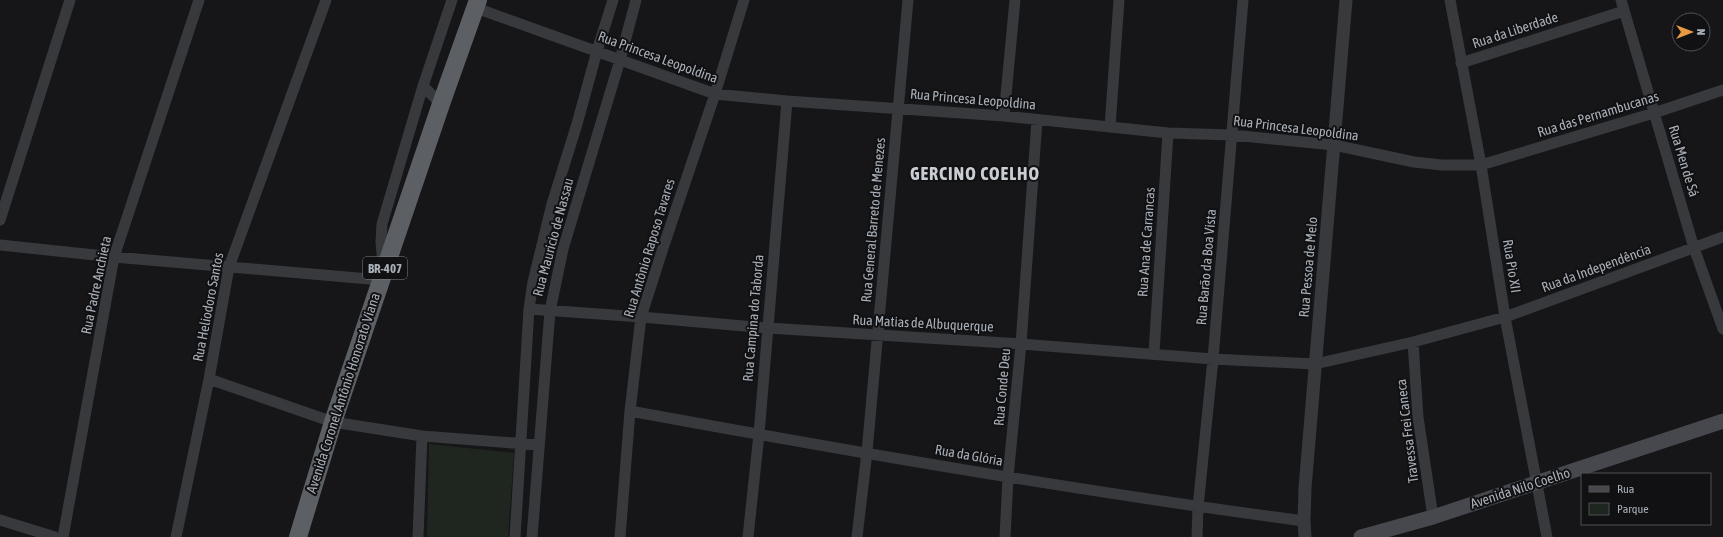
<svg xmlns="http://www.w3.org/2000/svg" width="1723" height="537" viewBox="0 0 1723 537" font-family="'Asap Condensed',sans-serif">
  <rect width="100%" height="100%" fill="#161618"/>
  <path fill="#1f261f" d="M429 444 514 453 508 537H427Z"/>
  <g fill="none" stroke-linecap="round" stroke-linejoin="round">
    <path stroke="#37393d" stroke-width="11" d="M1450 0 1481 165 1505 317 1547 537
      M1621 0 1694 248 1723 329
      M476 8 715 94 787 101 1004 116 1168 133 1232 135 1334 145 1414 162 1442 165H1481L1654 113 1723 90
      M1461 63 1624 11
      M423 86 441 104
      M1004 116 1015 0
      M1110 127 1119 0
      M0 220 70 0
      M0 245 114 257 381 280
      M383 265 381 242 382 224 423 86 452 0
      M529 309 641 317 768 328 1021 344 1213 359 1315 364 1413 342 1505 317 1723 237
      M1413 342 1418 417 1433 517
      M1154 353 1168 133
      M209 379 333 422 422 436 539 445
      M630 411C854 452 1078 491 1304 521
      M0 520 55 537
      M63 537 114 257 199 0
      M176 537 209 379 229 267 326 0
      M418 537 422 436
      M515 537 529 309 533 282 552 204 577 124 597 51 613 0
      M532 537 550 311 563 249 620 60 636 0
      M620 537 630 411 641 317 664 245 715 94 744 0
      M748 537 759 434 787 101
      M857 537 867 452 908 0
      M1005 537 1008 477 1021 344 1037 120
      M1197 537 1198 507 1213 359 1243 0"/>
    <path stroke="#37393d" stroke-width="13" d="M1305 537 1304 521 1305 488 1346 0"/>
    <path stroke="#46484d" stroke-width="15" d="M1361 537 1433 517 1723 421"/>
    <path stroke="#5c5f64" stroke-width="18" d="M298 537 333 422 441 104 478 0"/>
  </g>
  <g text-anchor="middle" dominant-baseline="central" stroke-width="4" stroke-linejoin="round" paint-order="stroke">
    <rect fill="#111113" stroke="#7b8086" stroke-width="1" x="363" y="257" width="44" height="22" rx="3"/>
    <g font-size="13" font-weight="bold" fill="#a9afb7">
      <text x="385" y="268">BR-407</text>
    </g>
    <g font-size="14" fill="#a9afb7" stroke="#111113">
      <text transform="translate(1515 30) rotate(-18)">Rua da Liberdade</text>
      <text transform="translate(658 57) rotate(20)">Rua Princesa Leopoldina</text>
      <text transform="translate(973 99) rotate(5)">Rua Princesa Leopoldina</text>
      <text transform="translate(1598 114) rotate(-17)">Rua das Pernambucanas</text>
      <text transform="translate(1296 128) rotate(7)">Rua Princesa Leopoldina</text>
      <text transform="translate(1684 161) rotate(73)">Rua Men de Sá</text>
      <text transform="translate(873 220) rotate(-85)">Rua General Barreto de Menezes</text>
      <text transform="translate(553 237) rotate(-75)">Rua Maurício de Nassau</text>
      <text transform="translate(1146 242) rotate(-86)">Rua Ana de Carrancas</text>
      <text transform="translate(649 248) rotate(-73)">Rua Antônio Raposo Tavares</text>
      <text transform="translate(1512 266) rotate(81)">Rua Pio XII</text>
      <text transform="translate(1206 267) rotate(-85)">Rua Barão da Boa Vista</text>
      <text transform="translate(1308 267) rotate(-85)">Rua Pessoa de Melo</text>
      <text transform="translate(1596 268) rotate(-20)">Rua da Independência</text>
      <text transform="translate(96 285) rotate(-78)">Rua Padre Anchieta</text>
      <text transform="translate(208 307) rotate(-79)">Rua Heliodoro Santos</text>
      <text transform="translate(753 318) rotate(-85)">Rua Campina do Taborda</text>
      <text transform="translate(923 323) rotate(3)">Rua Matias de Albuquerque</text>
      <text transform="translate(1002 387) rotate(-85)">Rua Conde Deu</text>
      <text transform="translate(343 393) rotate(-72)">Avenida Coronel Antônio Honorato Viana</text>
      <text transform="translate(1407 431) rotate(-97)">Travessa Frei Caneca</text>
      <text transform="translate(969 455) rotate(10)">Rua da Glória</text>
      <text transform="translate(1520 488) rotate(-18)">Avenida Nilo Coelho</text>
    </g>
    <g font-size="18" font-weight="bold" letter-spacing="1" fill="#caced3" stroke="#111113">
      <text x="975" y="173">GERCINO COELHO</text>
    </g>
  </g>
  <rect x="1581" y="473" width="130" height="52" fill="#111113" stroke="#4e5055"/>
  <rect x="1589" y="486" width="20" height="6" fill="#46484d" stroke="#4e5055"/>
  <text x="1617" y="493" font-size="12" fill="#a9afb7">Rua</text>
  <rect x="1589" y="503" width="20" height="12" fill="#1f261f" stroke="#4e5055"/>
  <text x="1617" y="513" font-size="12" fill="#a9afb7">Parque</text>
  <g transform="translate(1691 32) rotate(90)"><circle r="19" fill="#111113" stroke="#4e5055"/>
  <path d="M0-3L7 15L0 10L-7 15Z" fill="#e79a3f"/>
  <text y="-6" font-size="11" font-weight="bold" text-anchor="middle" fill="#a9afb7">N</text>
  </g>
</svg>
